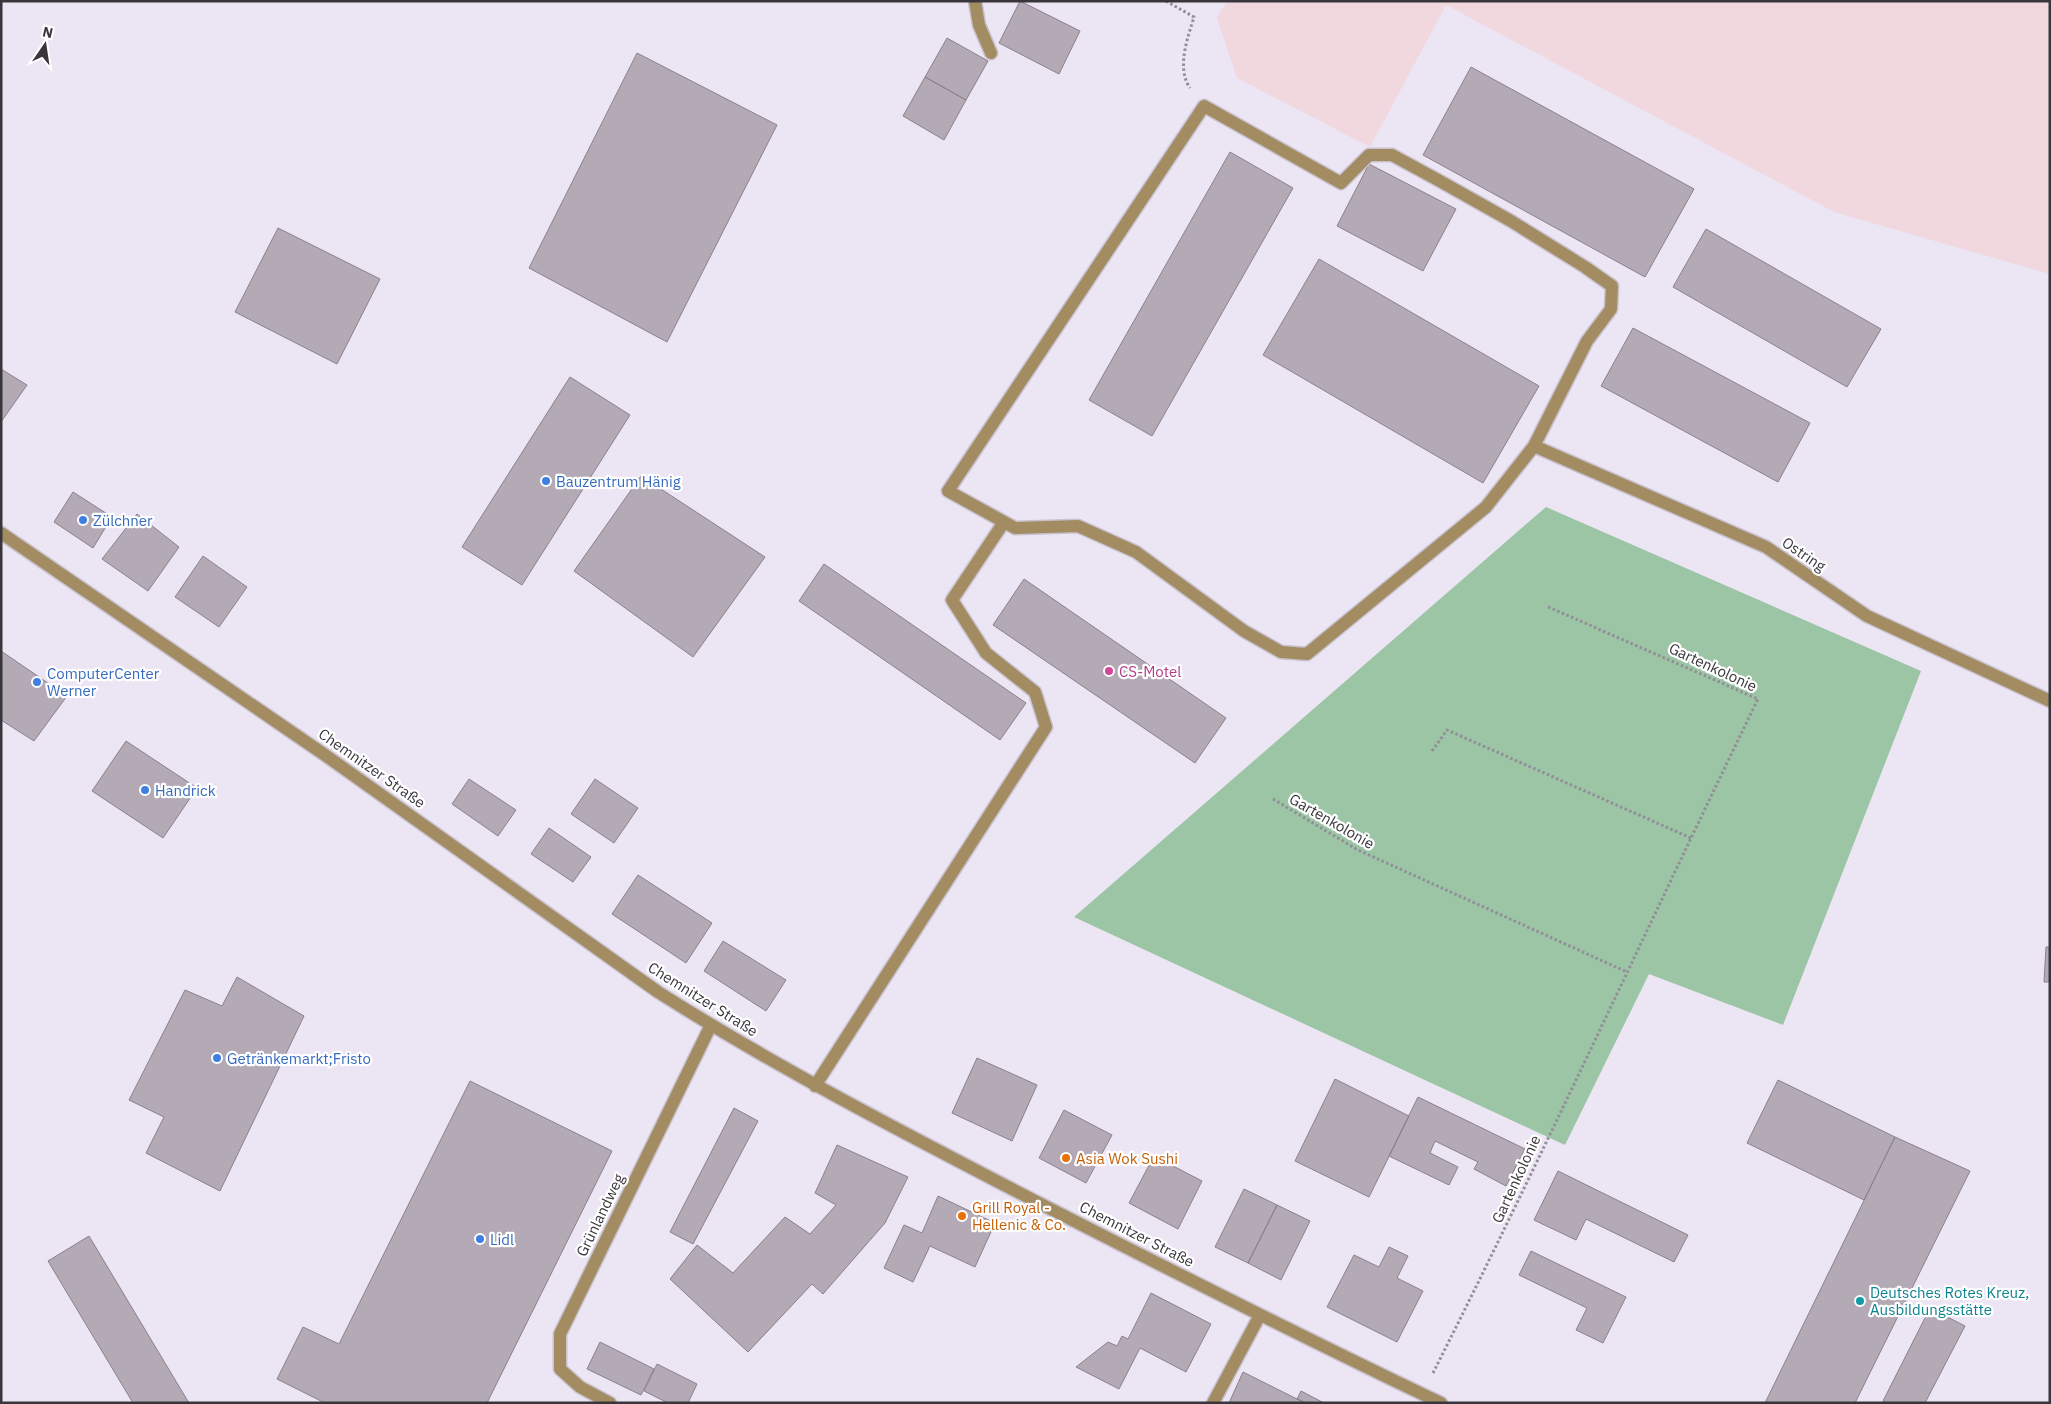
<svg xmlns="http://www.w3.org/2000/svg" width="2051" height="1404" viewBox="0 0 2051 1404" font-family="'IBM Plex Sans',sans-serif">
  <rect width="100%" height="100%" fill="#ece5f4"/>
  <path fill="#f1d7de" d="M1227 1H2050V274L1834 212 1446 5 1370 147 1237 78 1217 18Z"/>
  <path fill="#9bc5a4" d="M1546 507 1921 671 1783 1025 1649 974 1565 1145 1074 917Z"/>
  <path fill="#b4aab6" stroke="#8b818d" d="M1020 1 1080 31 1059 74 999 43Z
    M947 38 988 61 966 100 925 77Z
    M637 53 777 125 667 342 529 268Z
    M1471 67 1694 189 1645 277 1423 155Z
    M925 77 966 100 944 140 903 116Z
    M1230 152 1293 188 1152 436 1089 400Z
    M1369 164 1456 209 1423 271 1337 226Z
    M278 228 380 279 337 364 235 312Z
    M1706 229 1881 329 1847 387 1673 287Z
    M1319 259 1539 386 1483 483 1263 355Z
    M1633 328 1810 423 1778 482 1601 386Z
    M1 369 27 385 1 422Z
    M570 377 630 415 522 585 462 547Z
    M641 476 765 557 693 657 574 571Z
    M73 492 112 517 93 548 54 522Z
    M137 514 179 547 148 591 102 559Z
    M203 556 247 587 219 627 175 597Z
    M824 564 1026 703 1000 740 799 601Z
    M1024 579 1226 718 1195 763 993 625Z
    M1 651 67 696 34 741 1 720Z
    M126 741 197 788 163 838 92 791Z
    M469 779 516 810 498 836 452 804Z
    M595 779 638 808 614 843 571 814Z
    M549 828 591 857 573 882 531 854Z
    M638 875 712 923 686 963 612 914Z
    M723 941 786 980 766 1011 704 971Z
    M2046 947H2050V982H2044Z
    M237 977 304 1016 220 1191 146 1153 164 1117 129 1100 185 990 222 1006Z
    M977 1058 1037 1085 1012 1141 952 1113Z
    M1335 1079 1409 1116 1369 1197 1295 1161Z
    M1778 1080 1895 1137 1864 1200 1747 1143Z
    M470 1081 612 1151 487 1403H325L277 1379 303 1327 339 1344Z
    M1418 1097 1525 1149 1506 1186 1474 1169 1478 1162 1435 1141 1430 1153 1458 1167 1449 1185 1389 1156Z
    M734 1108 758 1121 693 1244 670 1232Z
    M1064 1110 1112 1135 1086 1183 1039 1158Z
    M1895 1137 1970 1171 1855 1403H1765Z
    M837 1145 908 1177 885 1223 823 1294 812 1284 748 1352 670 1279 697 1245 733 1273 785 1217 810 1234 836 1205 815 1193Z
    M1154 1156 1202 1181 1178 1229 1129 1203Z
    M1558 1171 1688 1235 1674 1262 1586 1219 1576 1240 1534 1220Z
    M1244 1189 1277 1205 1248 1263 1215 1247Z
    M938 1196 995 1223 975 1267 930 1246 913 1282 884 1268 904 1225 922 1233Z
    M1277 1205 1310 1221 1281 1280 1248 1263Z
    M89 1236 189 1403H133L48 1261Z
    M1389 1247 1408 1256 1397 1278 1423 1291 1397 1342 1327 1307 1354 1255 1379 1267Z
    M1531 1251 1626 1297 1603 1343 1576 1330 1587 1308 1519 1275Z
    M1151 1293 1211 1324 1186 1372 1140 1348 1119 1389 1076 1367 1108 1342 1117 1346 1122 1336 1128 1339Z
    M1930 1308 1965 1326 1925 1403H1887L1883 1401Z
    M600 1342 654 1369 641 1395 587 1369Z
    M657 1364 697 1384 688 1403H668L644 1391Z
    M1243 1372 1297 1399 1306 1403H1229Z
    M1301 1391 1324 1403H1306L1297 1399Z"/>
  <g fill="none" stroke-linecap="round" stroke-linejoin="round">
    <defs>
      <path id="minor" d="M975 1 979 25 991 53
        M1204 106 1341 183 1369 155H1392L1438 180 1511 221 1585 267 1612 286 1611 309 1587 341 1534 446 1486 507 1307 654 1281 652 1244 631 1136 552 1078 526 1015 528 948 491Z
        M1534 446 1766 547 1867 616 2050 701
        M1 533 325 755 658 992C781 1070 910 1136 1039 1203 1172 1271 1306 1339 1441 1403
        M815 1086 1046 727 1035 692 986 653 952 600 1004 522
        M610 1403 580 1387 560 1369V1334L711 1025
        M1213 1403 1260 1315"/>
    </defs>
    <use href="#minor" stroke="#c8c2cf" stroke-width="15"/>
    <path stroke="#928e98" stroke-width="3" stroke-dasharray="2.5 2.5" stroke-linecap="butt" d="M1166 1 1194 17C1188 37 1176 68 1190 88
      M1432 751 1447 730 1691 838
      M1273 799 1358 850 1627 972
      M1433 1373C1545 1151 1649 923 1758 699L1546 606"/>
    <use href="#minor" stroke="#a38c62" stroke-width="12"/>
  </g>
  <g fill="#3f7fe0" stroke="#fff" stroke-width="2">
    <circle cx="546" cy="481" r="5"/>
    <circle cx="83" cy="520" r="5"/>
    <circle cx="37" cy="682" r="5"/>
    <circle cx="145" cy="790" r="5"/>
    <circle cx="217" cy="1058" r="5"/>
    <circle cx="480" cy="1239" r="5"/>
  </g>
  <circle fill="#d1479c" stroke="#fff" stroke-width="2" cx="1109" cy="671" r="5"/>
  <g fill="#e8710a" stroke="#fff" stroke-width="2">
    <circle cx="1066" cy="1158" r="5"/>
    <circle cx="962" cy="1216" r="5"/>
  </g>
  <circle fill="#0f9aa8" stroke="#fff" stroke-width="2" cx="1860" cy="1301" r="5"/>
  <g text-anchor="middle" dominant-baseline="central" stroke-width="4.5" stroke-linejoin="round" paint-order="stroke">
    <g font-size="15" fill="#366cbe" stroke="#fff" text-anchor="start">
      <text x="556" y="481">Bauzentrum Hänig</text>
      <text x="93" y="520">Zülchner</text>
      <text x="47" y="673">ComputerCenter<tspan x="47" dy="17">Werner</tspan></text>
      <text x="155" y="790">Handrick</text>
      <text x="227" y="1058">Getränkemarkt;Fristo</text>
      <text x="490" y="1239">Lidl</text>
    </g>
    <g font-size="15" fill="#38363b" stroke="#fff">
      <text transform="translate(1804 554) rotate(34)">Ostring</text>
      <text transform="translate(1713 667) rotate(25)">Gartenkolonie</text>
      <text transform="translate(372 768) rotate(35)">Chemnitzer Straße</text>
      <text transform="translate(1332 821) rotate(30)">Gartenkolonie</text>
      <text transform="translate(703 999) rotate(32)">Chemnitzer Straße</text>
      <text transform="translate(1516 1179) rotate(-65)">Gartenkolonie</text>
      <text transform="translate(600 1215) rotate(-64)">Grünlandweg</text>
      <text transform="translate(1137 1234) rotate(27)">Chemnitzer Straße</text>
    </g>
    <g font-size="15" fill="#b23c85" stroke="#fff" text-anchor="start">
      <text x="1119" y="671">CS-Motel</text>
    </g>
    <g font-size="15" fill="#c56008" stroke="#fff" text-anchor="start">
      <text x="1076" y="1158">Asia Wok Sushi</text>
      <text x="972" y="1207">Grill Royal -<tspan x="972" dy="17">Hellenic &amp; Co.</tspan></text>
    </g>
    <g font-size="15" fill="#0d838f" stroke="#fff" text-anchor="start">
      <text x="1870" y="1292">Deutsches Rotes Kreuz,<tspan x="1870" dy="17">Ausbildungsstätte</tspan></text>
    </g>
  </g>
  <rect width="2051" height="1404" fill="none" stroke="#38363b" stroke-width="5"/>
  <g transform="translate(45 45) rotate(13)" stroke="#ffffff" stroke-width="4" paint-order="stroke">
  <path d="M0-4L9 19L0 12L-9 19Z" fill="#38363b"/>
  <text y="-8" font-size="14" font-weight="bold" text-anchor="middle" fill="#38363b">N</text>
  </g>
</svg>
